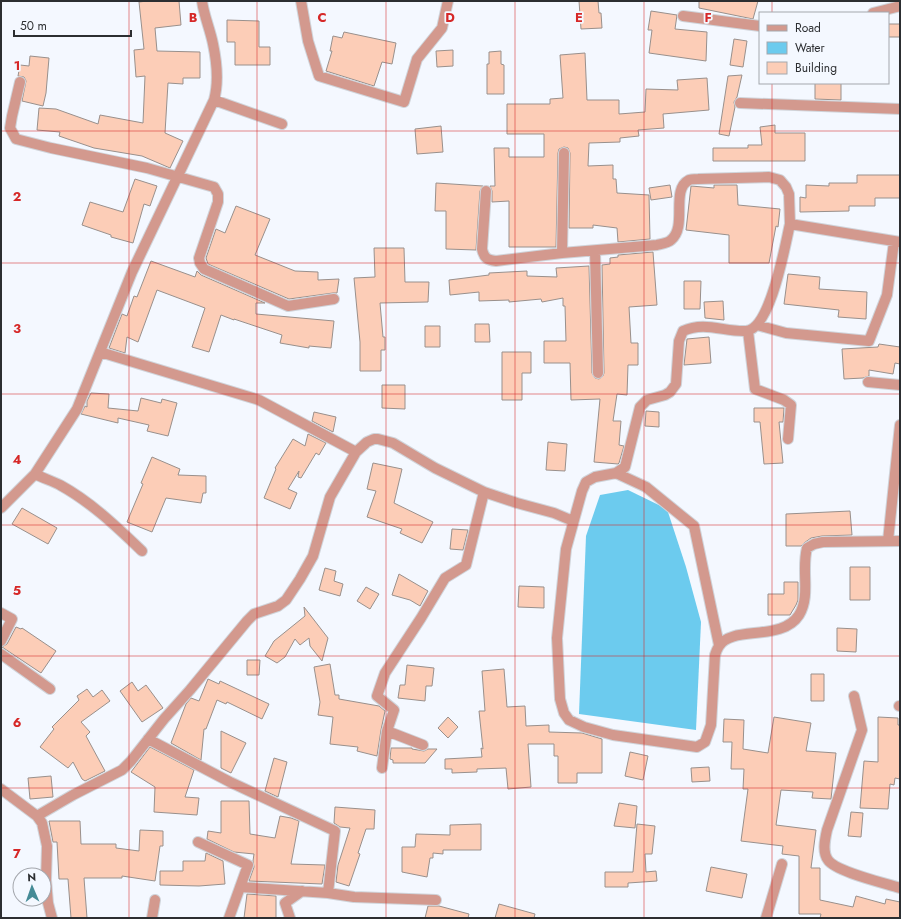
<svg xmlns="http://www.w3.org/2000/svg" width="901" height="919" viewBox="0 0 901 919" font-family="Jost,sans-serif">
  <rect width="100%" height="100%" fill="#f4f8ff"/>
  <path fill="#6ccbee" d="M628 490 667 509 686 567 701 622 696 730 579 714 586 536 600 495Z"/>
  <path fill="#fccdb7" stroke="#99908c" d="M147 1H179L181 25 155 28 157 51 200 52V78H183V84L168 83 165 133 183 141 170 168 142 156 94 148 59 136 60 132 37 130 39 108 56 109 98 124 100 115 143 123 145 76 136 77 134 50 144 49 139 2Z
    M579 1H598L599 13H601L602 28 581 29Z
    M699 1H758L753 19 699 8Z
    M651 11 677 15 675 29 707 32 706 61 649 53 652 30H648Z
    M227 20 259 21V47H270V65H235V42H227Z
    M888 24H900V37H888Z
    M344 32 396 43 392 64 382 62 374 86 326 71 332 51H330L333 36 342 38Z
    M734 39 747 41 743 67 730 65Z
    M453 50V66L437 67 436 51Z
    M501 51V64L504 65V94H487V64H489V52Z
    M585 53 587 100H619V114L645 112 646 89 678 90 677 80 707 78 709 110 663 114 664 128 638 130 639 136 620 138V142L589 143 588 166 613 165V179H616L617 193 649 195 650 239 618 242 617 228 593 225V228H569L570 153 568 148 564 147 559 149 558 153 556 247H509V201L492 202V191L490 186H495L494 148H509V157H544V134H507V104H550V99L563 98 560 55Z
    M30 56 49 58 46 93 43 106 22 101 26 81 24 77 18 76 20 65 29 66Z
    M742 75 737 97 734 102 735 107 729 136 719 134 728 76Z
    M815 83H841V100L815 99Z
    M775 125V133H805V161H713V148H748V145H762L760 127Z
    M441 126 443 152 417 154 415 129Z
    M857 175H900V198H875V206H849V211L800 212V197L806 198V185L829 186V183H857Z
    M135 179 157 186 150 206 144 204 133 243 111 237V235L82 225 90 202 123 212Z
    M436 183 483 186 480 191 476 250 446 249V211H435Z
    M670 185 672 197 651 200 649 188Z
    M714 185H737L738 205 780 209 778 227 776 226 769 263H729V235L686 230 691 186 714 188Z
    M236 206 270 219 255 255 295 271 318 272V280L339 279 337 293H333L289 299 208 264 206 258 216 229 225 233Z
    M374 248H404L405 282H429L428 302 380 303 383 337H385V350H381V371H360V342L354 278 375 277Z
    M653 252 657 305 629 307 631 343H638V365H628L627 395 617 394 613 421H621L619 445 624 446 619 463 618 464 594 462 600 399 571 400 570 363H544V341H566L565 306H563V298L542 302 541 299 509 302V300L479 301V292L450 295 449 280 489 275V273L527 271V276L557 277 556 268 589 266 592 373 595 378 599 379 603 376 604 373 602 265 610 264V258L618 257V255Z
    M151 261 195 277 197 271 201 275 265 303H256V314L334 321 331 348 309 346V348L280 343 282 335 234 319V320L221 315 209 352 192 347 205 308 157 290 138 342 127 337 125 353 109 348 122 314 127 316 134 296 137 297Z
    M788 274 820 277 819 289 867 292 866 319 838 317 839 310 784 304Z
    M684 281H701L700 309H684Z
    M723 301 724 320 705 318 704 302Z
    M475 324H489L490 342H475Z
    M425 326H440V347H425Z
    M709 337 711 363 684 365 687 339Z
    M879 344 900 347V364L895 363 893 374 869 370V376L863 378 844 379 842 349 878 347Z
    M502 352H531V373H522V400H502Z
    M382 385H405V409L382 408Z
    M91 393 109 394 108 408 138 411 141 398 161 403 162 399 177 403 168 436 147 431 149 425 118 418V423L81 414 85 406 87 407V401Z
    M754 408H784L783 422H779L783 463 764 464 760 422H754Z
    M646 411 659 412V427L645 426Z
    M314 412 336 417 333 432 312 421Z
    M308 434 326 443 319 455 316 453 301 478 298 477 299 471 288 489 297 493 290 509 264 498 276 469 275 468 293 439 305 446Z
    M548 442 567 444 565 471 546 470Z
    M152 457 180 469 178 475 206 476V493H203L201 503 166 498 152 532 127 522 143 484 141 483Z
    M373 463 402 469 394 503 433 522 422 543 400 533 402 529 367 517 376 491 367 489Z
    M22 508 57 528 48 544 12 524Z
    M850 511 852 535 822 536 811 538 804 543 801 546H786V514Z
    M452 529 468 530 463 550 450 549Z
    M850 567H870V600H850Z
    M325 568 336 571 334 581 343 584 340 596 319 590Z
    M399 574 428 591 420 606 410 600 392 595Z
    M784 582H798V600L796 605 790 615H768V594H784Z
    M519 586 544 587V608L518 607Z
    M366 587 379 594 370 609 357 601Z
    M304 607 328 638 322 661 310 646 309 638 300 645 295 639 285 657 277 663 265 656 274 641 305 616Z
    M16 627 21 629 22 628 56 651 41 673 2 647 7 644Z
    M837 628 857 629 856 652 837 651Z
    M247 660H260L259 675H247Z
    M330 664 335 695H339V699L379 706 385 711 381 730 377 756 357 751 358 747 330 744 333 717 318 715 320 702 314 667Z
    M407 665 434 668 432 686H426L425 701 398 698 400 685H405Z
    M504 669 507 707 525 706 526 726 549 725V732L582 733 602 739V773H577V783H558V756H554V744H528L531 787 508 789 506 768 477 769V772L452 773V769H445V759L482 757 481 748 483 749 479 711H485L482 671Z
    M811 674H824V701H811Z
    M208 679 219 684 220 681 269 704 262 719 227 702 226 704 217 700 206 729H204L201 760 171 743 186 704 191 698 199 701Z
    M132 682 138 691 146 685 163 708 142 722 120 691Z
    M87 689 93 697 102 690 110 701 81 722 90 732 86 736 105 771 85 781 82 779 73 762 68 768 40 747 54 729 52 727 79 700 77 696Z
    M448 717 458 727 448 738 438 728Z
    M774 717 811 723 806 751 836 753 831 799 812 798 813 792 781 790 776 825 816 830 811 868H820V900L853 907 856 896 885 904 886 899 900 902V918H820L821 914H799V856L782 854 783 846 741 841 748 789H743L744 769H731L732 742H723L724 719 744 720 743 749 768 753Z
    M878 717 898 718V725H900V779L895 778 894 785 890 784 888 809 860 808 864 761 878 762Z
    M221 731 246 743 231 773 221 768Z
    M150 747 194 770 185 797 199 798 197 815 154 812 155 787 131 772Z
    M391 748H412V749L424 751 428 749H437L425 763H393V760L390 759Z
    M630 752 648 756 643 780 625 776Z
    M274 758 287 762 278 797 265 791Z
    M709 767 710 781 692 782 691 768Z
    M51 776 53 797 30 799 28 778Z
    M221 801H249L250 834 275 838 280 816 291 818 299 821 291 864 325 865 322 884 249 881 254 867 253 861 254 854 234 852 207 839 208 831 221 833Z
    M619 803 637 806 635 828 614 826Z
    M335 807 375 810 374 829H366L358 853 360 854 349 886 336 882 338 865 350 828 340 827 334 823Z
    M851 812 863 813 861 837 848 836Z
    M49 821H80L81 844H116V848L139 851 140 830 163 831V846H160L155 881 122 876V878H84L87 918H71L68 879H59L57 842H53Z
    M481 824V850H443V854L433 853V858H430L427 877 402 872V847H415L416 834 450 835V825Z
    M637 824 655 826 652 854H645L646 872 656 871 657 881 628 883V887H605V872H633Z
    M206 853 223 861 225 884 199 886 160 885V871H183V861H205Z
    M711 867 747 874 742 898 706 891Z
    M247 894 276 896V918H244Z
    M499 904 535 914 534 918H495Z
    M428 906H439L469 914 468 918H425Z"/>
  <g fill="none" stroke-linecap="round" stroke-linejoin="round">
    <defs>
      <path id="minor" d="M301 1 308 41 319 76 404 102 417 59 442 28 448 1
        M873 13 900 6
        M683 16 760 26
        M20 82 12 116 10 128 16 139 51 148 147 168 214 187 218 194V202L199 258 200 263 204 269 288 306 334 299
        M214 100 282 124
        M740 103 900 109
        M486 191 482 249C484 258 487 260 496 261L562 253 657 245C661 244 668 243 671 240 688 226 670 190 689 180 691 179 695 179 698 179L769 177 780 180 786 187 789 194 790 224 900 242
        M790 224C785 245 771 329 746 331 724 332 705 321 683 331L679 341 676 384 670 392 665 395 647 400 640 407 625 467 616 473 595 477 586 482 582 491 566 549 557 638 560 699 564 713 569 720 584 727 613 735 697 747 705 742 711 725 715 655C716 652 717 649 719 646 732 625 782 642 799 615 811 596 801 570 807 548L814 544 823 542 900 541
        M595 251 598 373
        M562 253 564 153
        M757 325 786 333 869 341 887 295 894 242
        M748 331 755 389 784 400 791 405 788 439
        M100 352 259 400 356 452
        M868 382 900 385
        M616 473 646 487 694 526 719 645
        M35 474C43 478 52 481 60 485 91 502 117 527 142 551
        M1 508 35 474 77 409 132 272 214 100C219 82 217 63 213 44 210 29 204 16 202 1
        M888 541 900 425
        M1 613 12 619 1 641
        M1 654 50 689
        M854 696 862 730 827 830C825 839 822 852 828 860 836 872 885 883 900 888
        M899 706H900
        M387 731 423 745
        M148 739 230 782 335 831 328 893 354 897 436 900
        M382 768 387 731 394 710 377 696 385 673 421 618 445 578 466 565 484 492
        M1 789 37 816 42 823 47 846 46 880 48 903 52 918
        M37 816 73 795 122 770 131 761 164 719 190 690 247 621 254 614 278 606 286 600 300 579 313 556 330 497 356 452 367 442 374 439H378L393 443 435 468 484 492 517 503 554 513 573 521
        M198 842 248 865 229 918
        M240 887 328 893
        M152 918 155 900
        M290 918 285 903 302 891
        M766 918 782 864"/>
    </defs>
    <use href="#minor" stroke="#d0d4da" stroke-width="12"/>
    <use href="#minor" stroke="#d3998e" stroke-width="10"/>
  </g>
  <path fill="none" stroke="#d62828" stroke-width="1" stroke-opacity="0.55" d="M129 1V918M257 1V918M386 1V918M515 1V918M644 1V918M772 1V13M772 83V918M1 131H900M1 263H900M1 394H900M1 525H900M1 656H900M1 788H900"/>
  <g font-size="13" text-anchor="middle" font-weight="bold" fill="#d62828" stroke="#f4f8ff" stroke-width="3.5" stroke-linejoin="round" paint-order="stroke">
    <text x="193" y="22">B</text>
    <text x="322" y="22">C</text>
    <text x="450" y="22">D</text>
    <text x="579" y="22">E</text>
    <text x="708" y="22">F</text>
    <text x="17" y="70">1</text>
    <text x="17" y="201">2</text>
    <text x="17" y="333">3</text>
    <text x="17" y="464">4</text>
    <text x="17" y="595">5</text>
    <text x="17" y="727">6</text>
    <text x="17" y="858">7</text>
  </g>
  <rect width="901" height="919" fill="none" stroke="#2c2e31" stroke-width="4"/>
  <rect x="759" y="12" width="130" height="72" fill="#f4f8ff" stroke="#a4a7ad"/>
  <rect x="767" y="25" width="20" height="6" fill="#d3998e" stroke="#a4a7ad"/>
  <text x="795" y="32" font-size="12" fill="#2c2e31">Road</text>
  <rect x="767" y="42" width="20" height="12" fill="#6ccbee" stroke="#a4a7ad"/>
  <text x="795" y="52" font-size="12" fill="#2c2e31">Water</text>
  <rect x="767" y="62" width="20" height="12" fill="#fccdb7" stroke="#a4a7ad"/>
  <text x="795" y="72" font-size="12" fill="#2c2e31">Building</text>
  <g transform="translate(32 887) rotate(358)"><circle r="19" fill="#f4f8ff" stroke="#a4a7ad"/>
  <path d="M0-3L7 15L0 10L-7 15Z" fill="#458b96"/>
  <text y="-6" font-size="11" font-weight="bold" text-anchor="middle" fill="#2c2e31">N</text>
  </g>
  <path d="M14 30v6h117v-6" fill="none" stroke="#2c2e31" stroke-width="2"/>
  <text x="20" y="30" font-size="12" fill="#2c2e31" stroke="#f4f8ff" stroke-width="3" paint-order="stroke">50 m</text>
</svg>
